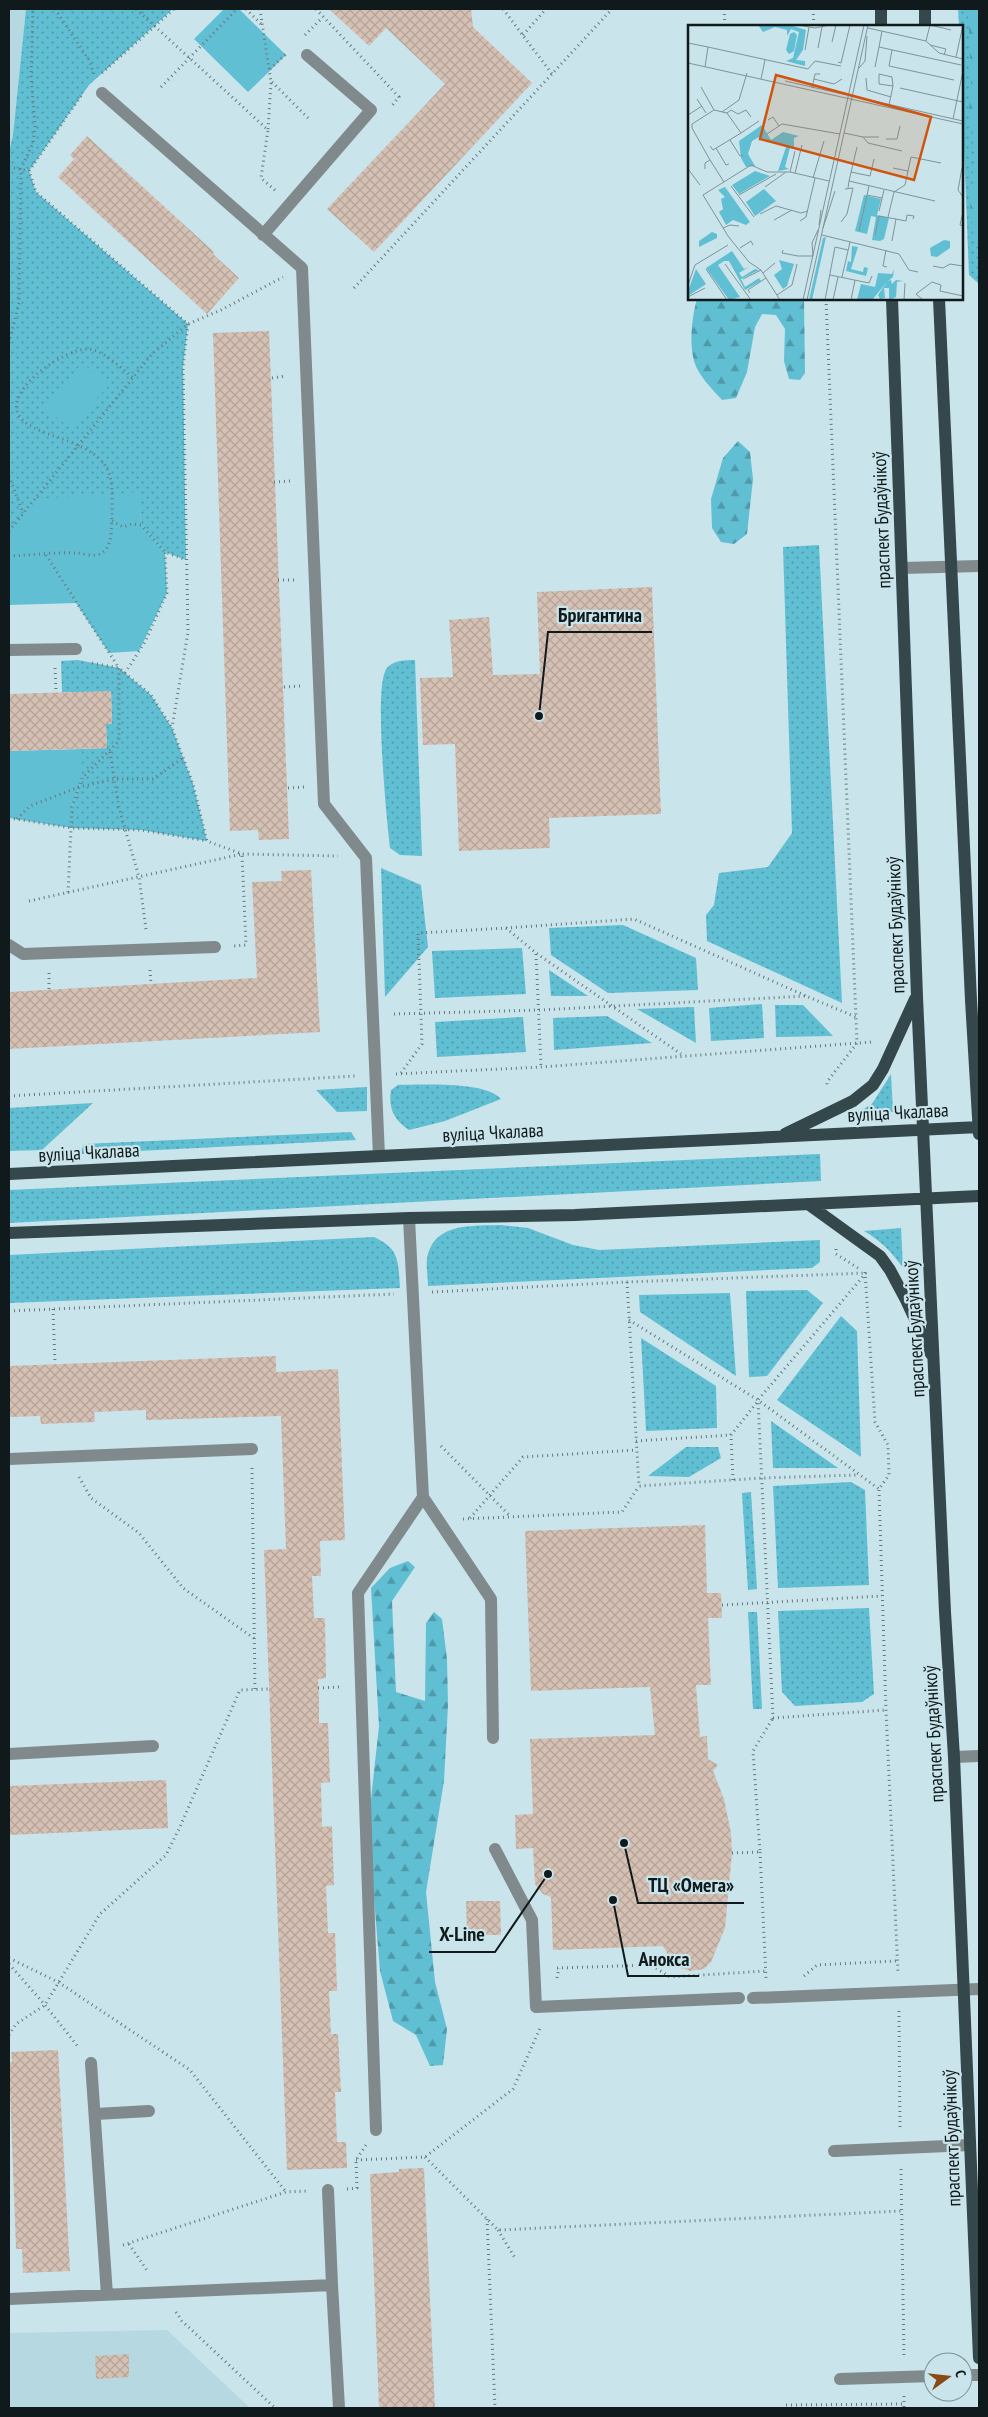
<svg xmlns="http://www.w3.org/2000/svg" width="988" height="2417" viewBox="0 0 988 2417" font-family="'PT Sans Narrow',sans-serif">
  <defs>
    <pattern id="grass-dots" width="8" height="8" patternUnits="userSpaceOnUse" patternTransform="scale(1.25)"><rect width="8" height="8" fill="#61bfd3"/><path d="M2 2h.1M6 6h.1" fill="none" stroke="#4f9aaa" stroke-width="1.8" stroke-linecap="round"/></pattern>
    <pattern id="forest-firs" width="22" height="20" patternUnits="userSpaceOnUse" patternTransform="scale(1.25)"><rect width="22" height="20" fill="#61bfd3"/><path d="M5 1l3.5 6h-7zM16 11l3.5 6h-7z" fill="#4f9aaa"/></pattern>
    <pattern id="building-cross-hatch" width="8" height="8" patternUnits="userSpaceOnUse" patternTransform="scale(1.25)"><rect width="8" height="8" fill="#d5c0b4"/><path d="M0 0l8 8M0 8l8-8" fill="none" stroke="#b6a49a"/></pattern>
  </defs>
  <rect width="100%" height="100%" fill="#c9e4ea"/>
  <path fill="#b6d9e1" d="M9 9H26L13 135 9 152Z
    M167 2330 250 2408H9V2333Z"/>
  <path fill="url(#grass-dots)" d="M26 9H173L89 85 29 171 36 192 188 324 183 367 186 560 165 552 141 525 139 492 9 531V152L13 135Z
    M958 9H979V284L969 275 962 97V26H959Z
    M819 545 842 1003 707 941 706 915 714 905 719 873 768 867 792 833 783 547Z
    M78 660 119 668 151 695 172 728 193 784 207 841 141 830 72 828V807L82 778V749L107 748 106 724 112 723 111 692H62L61 661Z
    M415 660 422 856 400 855 390 848C387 821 373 684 387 668 394 660 405 660 415 660Z
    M381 868 421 885 428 947 385 997Z
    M623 925 696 958 698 990 608 993 551 955 549 928Z
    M522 948 526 994 435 998 432 951Z
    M549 970 588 996H551Z
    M762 1004 764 1038 711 1041 709 1008Z
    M775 1005H803L833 1036 776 1037Z
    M694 1007 696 1043 637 1009Z
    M607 1016 652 1043 554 1050 553 1018Z
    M523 1017 526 1052 437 1057 435 1022Z
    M891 1074 893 1112 856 1114 872 1104Z
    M398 1085C421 1085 485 1081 501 1099L445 1121 409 1130C394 1120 388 1108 391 1090Z
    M367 1087V1111L337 1112 316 1090Z
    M93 1103 42 1150 9 1151V1108Z
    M351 1132 356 1140 80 1154 84 1144Z
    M820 1154 821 1181 9 1223V1190Z
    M501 1225 528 1228 573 1245 599 1250 820 1240V1262L812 1268 428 1286C428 1277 426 1267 427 1259 433 1222 473 1226 501 1225Z
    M901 1228 903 1268C892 1252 881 1241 864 1231Z
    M374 1237C400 1249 398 1261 400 1288L9 1303V1255Z
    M807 1290 823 1303 767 1376 749 1377 746 1291Z
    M730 1293 736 1376 640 1312 639 1295Z
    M841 1316 857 1331 861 1457 777 1400Z
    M641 1338 716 1386 717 1428 646 1431Z
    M771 1421 838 1468H773Z
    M686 1447H718L721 1458 689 1477 648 1476Z
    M851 1482 865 1490 869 1585 778 1588 773 1486Z
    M751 1492 757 1589 748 1590 742 1493Z
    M869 1608 874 1694 862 1702 795 1706 782 1692 778 1611Z
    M748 1612H757L762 1709H753Z"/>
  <path fill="url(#forest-firs)" d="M968 9H979V247L974 242 969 197 975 159 969 111 971 82Z
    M697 299H804L805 373 800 380 789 379 784 361 785 329 776 315 762 314 755 327 747 372 736 398 722 400C712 389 698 375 694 361 689 343 692 316 697 299Z
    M738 441 750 452 753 479 747 534 734 544 721 542 712 528 711 499 723 458Z
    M408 1561 415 1567 392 1601 396 1692 425 1701 426 1623 434 1612 442 1619 447 1659 448 1705 444 1781 426 1892 435 1982 447 2029 443 2065 430 2066 416 2035 393 2021 380 1971 368 1826 379 1726 371 1588 390 1568Z"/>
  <path fill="#61bfd3" d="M224 9H239L286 55 248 92 194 39Z
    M82 363 109 385 71 429 44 407Z
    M140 492 141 525 165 552 167 593 139 651 109 653 76 603 9 605V531L34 499Z
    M82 749V778L72 807V828L9 818V751Z"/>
  <path fill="url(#building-cross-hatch)" d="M329 9H471L473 27 532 83 374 252 327 209 445 84 386 28 369 46Z
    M87 136 214 252 213 254 239 278 207 314 58 177 74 159 70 155Z
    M269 331 289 839 259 840 258 830 230 831 213 333Z
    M652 587 661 814 549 818 550 848 459 851 455 744 423 745 420 678 453 677 449 620 489 617 493 675 540 674 537 592Z
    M111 691 112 724H106L107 748 9 751V694Z
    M311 870 320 1032 9 1049V992L257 978 252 882 282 881 281 871Z
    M276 1356V1372L338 1369 345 1540 320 1541 321 1576H312L314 1618H325L326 1678 318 1679 319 1701V1723H328L330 1782 321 1783 322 1827 332 1826 334 1885 326 1886 328 1933H335L337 1991H329L331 2034H338L341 2092H335L337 2142H346L347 2168 287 2170 264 1550 286 1549 281 1416 146 1420V1410L94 1412 95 1422 41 1424 40 1416 9 1417V1366Z
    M705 1525 707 1593H721L722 1618H708L711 1685H696L700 1737 707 1736 708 1759 718 1765 713 1771 724 1799 731 1833 732 1853 725 1928 711 1962 704 1969 690 1971 678 1967 669 1957 663 1946 553 1950 551 1897 543 1894 535 1884 533 1848 516 1849 515 1815 533 1814 530 1739 655 1735 650 1687 531 1691 525 1531Z
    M166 1780 168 1828 9 1835V1786Z
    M466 1901H500L501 1935H467Z
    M58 2050 70 2271 23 2273 22 2249H16L9 2062H12L11 2052Z
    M424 2168 435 2408H379L370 2174 399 2172V2169Z
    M129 2354V2377L96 2379 95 2356Z"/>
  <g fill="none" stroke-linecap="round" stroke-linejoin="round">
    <path stroke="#67797c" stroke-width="3" stroke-dasharray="1 4" stroke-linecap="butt" d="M55 9 89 60 94 74
      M136 9 268 130 261 178 276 191
      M246 9 261 24
      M260 9 271 82 268 130
      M316 9 399 97 391 107
      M503 9 552 74
      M724 9 725 26
      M813 9 814 26
      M305 35 322 18
      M523 35 546 9
      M270 69 287 53
      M102 73 174 9
      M272 82 309 119
      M161 87 237 9
      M81 96 29 171 36 192 188 324 183 367 188 632 172 728
      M9 167 29 171
      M354 288 612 9
      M826 299 857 1043 827 1082V1087
      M9 343 19 303 21 169 33 143 35 126 31 77 33 9
      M272 378 286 376
      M9 476 23 513
      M274 482 291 481
      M112 521 123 527 132 524 141 525 165 552 186 560
      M9 531 152 354 188 324 221 310 283 277
      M46 555 119 668V741L82 778 72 807 68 893
      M9 556C31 555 55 552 77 553 85 554 96 558 103 552 113 544 111 529 112 517 112 504 113 488 110 476 98 435 26 440 17 411 10 386 66 348 89 349 102 350 123 369 133 378
      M278 580H295
      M92 663 119 668 151 695 172 728 193 784 207 841 242 854 338 856
      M55 668 56 692
      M125 673 145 642 167 593 165 552
      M284 687 301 686
      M110 752 119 808 139 877 146 929
      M288 788 305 787
      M9 818 72 828 141 830 207 841
      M17 819 30 806 79 787 114 779H153L183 758
      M29 901 242 854 246 945 233 946
      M506 928 634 919 806 996
      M536 954 541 1067
      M150 970 151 984
      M49 973V990
      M394 1014 539 1010 806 996 856 1017
      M401 1073 422 1044 418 933 506 928 536 953 681 1054
      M396 1074 541 1067 872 1042
      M9 1096 355 1076
      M836 1249V1254L858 1268
      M865 1272 875 1422 888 1445 889 1475 879 1489 886 1710 898 1973
      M866 1273 758 1400 773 1718 886 1710
      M627 1282 639 1486 762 1478 858 1475
      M432 1292 627 1282 866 1273
      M53 1309 55 1364
      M9 1311 394 1294
      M629 1320 758 1400 879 1489
      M636 1441 731 1435
      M441 1446 511 1517
      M252 1468 255 1690
      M79 1477 91 1498 139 1533 183 1588 255 1639
      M733 1480 731 1435 758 1401
      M470 1518 523 1457 636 1450
      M463 1519 622 1512 639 1486
      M722 1605 882 1596
      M318 1688 340 1687
      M760 1852 766 1978
      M732 1853 760 1852 753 1751 773 1718
      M9 1958 58 1982 190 2070 286 2192
      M9 1964 45 2005 79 2048
      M557 1968 651 1965 670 1977 766 1971
      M804 1976 817 1965 897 1961
      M557 1978 559 1968
      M899 2011 900 2128
      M9 2035 16 2024 45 2005 100 1914 166 1855 179 1829 240 1690 269 1689
      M425 2157 498 2230 902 2211
      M356 2160 425 2157 513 2089 541 2026
      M901 2169 904 2358
      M347 2189 357 2188 356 2160 366 2145
      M487 2219 495 2408
      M498 2230 515 2258
      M129 2244 148 2272
      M123 2245 286 2192 308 2191
      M176 2312 182 2321 275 2408
      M904 2396V2408
      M784 2408V2405L904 2404"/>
    <path stroke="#808a8d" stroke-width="12" d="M102 93 302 268 324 804 366 858 379 1156
      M263 235 371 110 307 55
      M902 568 979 566
      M9 650 76 649
      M9 945 23 954 215 947
      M9 1459 252 1449
      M423 1497 491 1599 493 1738
      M9 1754 153 1746
      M954 1757 979 1756
      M495 1849 532 1920 536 2007 739 1998
      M753 1998 979 1989
      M91 2063 107 2295
      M96 2114 149 2111
      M376 2130 358 1593 423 1497 409 1218
      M834 2151 970 2145
      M328 2190 332 2285
      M9 2299 332 2285 339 2408
      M963 2375H979
      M840 2379 933 2376"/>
    <path stroke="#34474b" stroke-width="12" d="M881 9V26
      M925 9V26
      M892 299 917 997 945 1612 954 1757 979 2358
      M939 299 971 1000 979 1134
      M785 1134 853 1101 873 1085 883 1069 915 999
      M9 1174 979 1127
      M808 1204 880 1256 890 1270 906 1300 931 1354
      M9 1233 409 1218 575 1215 979 1196"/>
  </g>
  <g text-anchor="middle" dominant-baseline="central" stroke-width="4.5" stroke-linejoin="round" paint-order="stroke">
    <g font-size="19" fill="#101a1c" stroke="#c9e4ea">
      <text transform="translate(881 520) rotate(-92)">праспект Будаўнікоў</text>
      <text transform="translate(895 925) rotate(-92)">праспект Будаўнікоў</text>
      <text transform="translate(898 1112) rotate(-3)">вуліца Чкалава</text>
      <text transform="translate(493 1132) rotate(-3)">вуліца Чкалава</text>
      <text transform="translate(89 1152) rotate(-3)">вуліца Чкалава</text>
      <text transform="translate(914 1329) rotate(-93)">праспект Будаўнікоў</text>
      <text transform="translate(933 1734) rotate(-93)">праспект Будаўнікоў</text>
      <text transform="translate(951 2138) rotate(-92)">праспект Будаўнікоў</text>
    </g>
  </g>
  <g transform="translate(688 25)">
    <rect width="275" height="275" fill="#c9e4ea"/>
    <path d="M74 100 83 115 95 107 111 111 106 113V123H102L97 142 101 144 90 146 98 122 71 112 64 116 60 129 67 141 58 142 53 133 51 116ZM67 146 82 151 51 169 44 160ZM37 162 62 197 58 200 45 195 38 200 31 187 35 184 33 174 37 172 30 165ZM76 164 88 176 67 191 58 177ZM138 212 124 275H121L135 213ZM44 226 56 244 61 242 51 248 54 252 67 244 71 245 53 254 57 262 71 253 73 256 57 265 41 236H36L30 240 52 272 41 275 18 243ZM91 235 106 239 99 261 95 264 86 250 94 244ZM206 244 205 252 200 256 203 255 204 259 208 255 215 256 209 257 208 272 201 275V263H196L197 273 192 274 190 270 199 257 184 275H169L173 259 187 262 190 248 204 249Z" fill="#61bfd3"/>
    <path d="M70 0H102L118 5 115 25 108 35 117 36V41L98 36 105 33 111 7 103 4 99 11V5L87 2 75 7ZM176 170 193 174 189 190 201 193 196 214 192 216 184 215 188 192 183 191 179 209 167 206ZM8 244 18 259 0 271V266Z" fill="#61bfd3"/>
    <path d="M106 7 109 10 106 26 101 29 98 25 102 9ZM24 207 29 209V213L11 222V216ZM256 215 262 216V223L249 232 243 231 242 223ZM164 221 170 222 163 244 175 247 176 242 180 243 178 251 158 246 160 236 163 237Z" fill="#61bfd3"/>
    <path fill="none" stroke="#7f9398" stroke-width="1" d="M110 0 127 3 142 0M242 0 263 5M180 3 238 16 251 28 275 34M194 6 191 22 273 40M238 16 242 0M144 17 148 0M0 18 20 22M242 20 258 24 256 30M130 23 134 2M117 25 121 2M204 25 201 41 266 55M268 32 275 0M150 37 153 38 162 0M0 38 275 99M17 42 20 22 120 44 127 36 153 41M187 42 191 22M171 43 177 36 179 11M191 49 204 52 205 61 191 59ZM178 53 179 65 203 72M73 54 77 35M126 54 146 59 154 54M97 56 275 96M13 62 26 85M124 63 127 49H132M212 63 275 77M9 74 18 88M201 80 205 61M34 87 51 75 59 48M39 88 43 85 50 89 58 85 63 92M0 90 14 81M265 94 275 46M80 95 85 92 91 101M53 108 71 96M156 108 175 112 180 118 214 126M79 109 94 99 152 109M175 112H191M198 114H209L212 101M42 115 52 131 55 130M28 123 38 140 41 139M22 135 4 103V99L26 85 39 88 53 108 25 125 22 121M205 143 220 146M274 143 270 165 275 172M0 144 12 160M17 144V138L22 135 36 157M102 147 107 126M163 147 182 151 186 134M107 148 114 120M125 153 136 116M161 156 169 122M43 161 66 192M77 162 98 147M160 163 161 156 247 176M51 170 88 149M179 170 194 173M191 186 196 165M275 187 272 200 275 201M72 189 88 181 113 188 120 186M200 192 206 167 217 160 223 132 253 138M208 194 218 196 219 190 226 191 225 194M86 195 104 185M112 196 118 192 127 153M153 197 159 189 165 163 157 164M131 200 133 185M35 203 42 200 51 201M135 203 147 166M171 206 181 161M134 210 211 229 221 245 230 247M187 210 191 191 208 194 204 216M52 223 63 216 65 220M95 225 94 228 110 231H125M198 225 195 241 199 242M125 231 124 218 130 205M37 239 63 275M245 241 255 243 262 239 275 241M18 244 39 275M75 248 87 238M142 250 181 258 184 251M154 252 162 217M55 254 73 245M0 260 7 240 40 220M62 268 60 265 78 253M89 270 104 260 109 239M0 272 17 263M234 274 228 269 244 257 253 260 252 266 275 271M92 275 73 245 61 237 40 211 15 170 63 140 79 147H102L141 156M115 275 176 0M119 275 180 0M137 275 147 222 160 225M145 275 150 252M163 275 167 255M216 275 217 258"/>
    <path fill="#d2530e" fill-opacity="0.15" stroke="#d2530e" stroke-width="2.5" d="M88 50 243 92 226 155 72 114Z"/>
    <rect width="275" height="275" fill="none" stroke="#101a1c" stroke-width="2.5"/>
  </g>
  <path fill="none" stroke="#101a1c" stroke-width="2" d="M539 716L548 632H652M624 1843L638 1903H744M548 1874L495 1952H429M613 1900L628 1976H699"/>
  <g fill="#101a1c" stroke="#c9e4ea" stroke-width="2">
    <circle cx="539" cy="716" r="5"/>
    <circle cx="624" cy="1843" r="5"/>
    <circle cx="548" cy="1874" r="5"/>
    <circle cx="613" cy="1900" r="5"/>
  </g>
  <g font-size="20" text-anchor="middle" font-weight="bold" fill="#101a1c" stroke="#c9e4ea" stroke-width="4.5" stroke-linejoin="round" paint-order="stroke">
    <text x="600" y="622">Бригантина</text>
    <text x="691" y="1892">ТЦ «Омега»</text>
    <text x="462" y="1941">X-Line</text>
    <text x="664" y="1966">Анокса</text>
  </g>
  <rect width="988" height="2417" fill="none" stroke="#101a1c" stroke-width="20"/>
  <g transform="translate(948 2377) rotate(75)"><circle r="24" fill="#c9e4ea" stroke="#7f9398"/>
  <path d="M0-4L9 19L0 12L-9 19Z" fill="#8b4918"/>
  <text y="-8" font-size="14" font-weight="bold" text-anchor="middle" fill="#101a1c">С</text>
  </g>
</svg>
